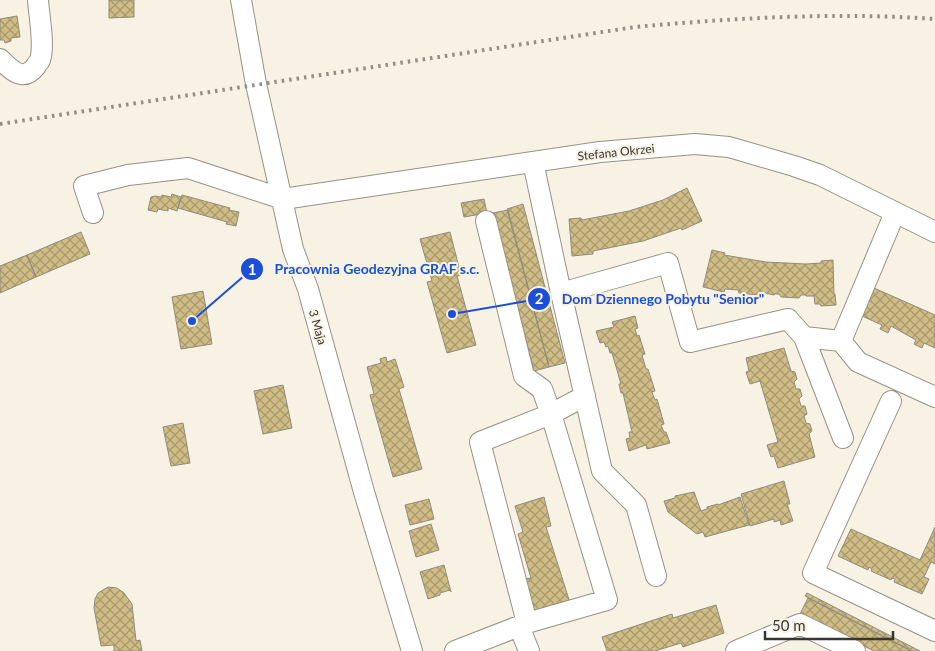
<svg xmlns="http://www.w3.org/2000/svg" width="935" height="651" viewBox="0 0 935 651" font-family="Lato,sans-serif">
  <defs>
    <pattern id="building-cross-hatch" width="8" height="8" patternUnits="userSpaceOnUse" patternTransform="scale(1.25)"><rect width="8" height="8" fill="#cfbd85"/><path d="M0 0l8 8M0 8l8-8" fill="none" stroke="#a99a6d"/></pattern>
  </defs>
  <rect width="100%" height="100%" fill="#f7f2e4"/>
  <path fill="url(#building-cross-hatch)" stroke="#908c7f" d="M109 0H134V17L109 18Z
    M17 16 20 37 11 38V41L5 43 4 40H0V19Z
    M687 188 702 221 682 230 681 228 643 241 593 251V254L572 256 569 219 581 218 582 220 629 211 663 200Z
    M172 194 181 197 177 211 168 208V211L158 209 157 212 148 210 151 197 155 196 161 197 162 195 171 197Z
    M182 195 230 208 229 210 239 212 236 226 226 224 227 222 178 208Z
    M484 199 487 213 464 217 461 203Z
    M523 204 565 363 549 367 507 209Z
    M508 210 549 367 534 371 493 213Z
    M81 232 90 254 36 277 27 255Z
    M450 232 461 275 457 276 476 345 447 353 427 282 432 281 420 239Z
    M712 250 725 253 724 255 766 262 806 264 821 263V261L833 260 834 294H835L836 305 821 306 820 304H815L814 296H806V295H801L799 298 781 297 779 294H775L774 295 760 292 757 295 739 293 738 290 725 289 724 292 703 287Z
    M27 255 36 277 0 293V266Z
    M874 288 935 315V348L924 343 922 348 914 344 916 340 891 326 888 333 880 329 882 325 862 316Z
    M203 291 212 344 181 349 172 297Z
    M635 316 638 328 635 329 637 336 639 335 645 354 642 355 646 369H648L655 391 652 392 655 400 657 399 664 424 661 425 664 432H666L670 443 647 449 646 445 629 451 626 439 630 438 629 432H632L623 393H621L619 384H621L612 353H610L608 346 606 347 604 342 600 343 596 331 614 327 612 322Z
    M784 348 791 371 795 372 797 379 794 382 796 389H800L802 396 799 399 801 406H805L807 414 804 416 806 423 810 424 812 431 809 434 815 457 778 468 774 456 771 457 767 445 778 442 760 381 750 384 746 372 749 371 746 358Z
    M386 357 387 362 395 359 404 387 399 389 422 469 393 477 370 395 374 394 367 367 381 363 380 359Z
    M283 385 292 428 263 434 254 391Z
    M183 423 190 463 171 466 163 427Z
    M784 481 790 504H787L793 521 781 525 780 520 774 522V519L750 526 741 494Z
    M694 492 701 511 707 509V507L718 504V505L740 497 749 525 705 537 703 532 697 534 668 512 664 501 675 498V496Z
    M544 497 551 526 546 527 571 606 536 617 525 579 531 578 518 534 523 532 515 506Z
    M429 499 434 519 410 525 405 505Z
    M431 524 439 550 416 557 409 531Z
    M935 527V564L931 562 924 577 929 579 922 594 894 582 895 579 892 578 891 580 871 571 872 569 869 567 868 570 838 556 851 529 920 560Z
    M444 565 451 592 450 590 440 593V595L428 599 420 572Z
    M108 587 117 588 124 593 132 604 136 641 140 640 142 651H114V645L101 646 94 608 95 599 98 593Z
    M807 593 920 651H912L805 596Z
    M808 598 911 651H874L800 614Z
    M716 605 724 633 683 647 681 643 655 651H607L602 637 672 614 673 618Z"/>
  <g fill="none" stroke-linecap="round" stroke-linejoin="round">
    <defs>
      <path id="minor" d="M241 0 256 84 293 249 308 289 364 492 412 651
        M0 59C11 70 23 83 36 66 36 65 40 61 40 60 45 45 39 16 38 0
        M533 162 561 293 602 471 636 505 656 576
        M93 213 84 186 128 175 188 168 283 199 600 152 695 144 729 147 794 166 820 175 935 232
        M561 293 668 263 690 342 788 319 804 337 843 438
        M804 337 841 341 858 362 935 397
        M841 341 889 227 895 212
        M891 401 813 573 935 631
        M527 623 480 442 551 414 585 396
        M519 626 529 651
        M455 651 527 623 607 600 551 414 542 389 524 376 486 221
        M736 651 800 624 855 651"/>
    </defs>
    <use href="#minor" stroke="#959285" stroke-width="22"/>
    <use href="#minor" stroke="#fff" stroke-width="20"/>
    <path stroke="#918e85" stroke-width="4" stroke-dasharray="2.5 5" stroke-linecap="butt" d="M0 124 635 27C734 18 835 12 935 19"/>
  </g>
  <g text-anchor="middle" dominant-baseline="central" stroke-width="4" stroke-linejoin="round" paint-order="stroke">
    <g font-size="12" fill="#383631" stroke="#f7f2e4">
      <text transform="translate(616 152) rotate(-6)">Stefana Okrzei</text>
      <text transform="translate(318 327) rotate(74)">3 Maja</text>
    </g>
  </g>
  <path fill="none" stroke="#1d4ed8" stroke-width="2" d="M192 321L252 269M452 314L539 299"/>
  <g fill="#1d4ed8" stroke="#f7f2e4" stroke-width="2">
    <circle cx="192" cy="321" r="5"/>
    <circle cx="452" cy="314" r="5"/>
    <circle cx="252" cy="269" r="12"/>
    <circle cx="539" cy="299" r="12"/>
  </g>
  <g font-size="15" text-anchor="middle" font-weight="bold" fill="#fff">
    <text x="252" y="275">1</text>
    <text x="539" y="304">2</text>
  </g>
  <g font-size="14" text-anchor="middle" font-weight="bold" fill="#1d4ed8" stroke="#f7f2e4" stroke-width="4" stroke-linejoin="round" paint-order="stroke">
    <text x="377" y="274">Pracownia Geodezyjna GRAF s.c.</text>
    <text x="663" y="304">Dom Dziennego Pobytu "Senior"</text>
  </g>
  <path d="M765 631v8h128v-8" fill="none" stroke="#383631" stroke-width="2.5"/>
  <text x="772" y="631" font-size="15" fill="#383631" stroke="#f7f2e4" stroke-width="4" paint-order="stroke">50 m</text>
</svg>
